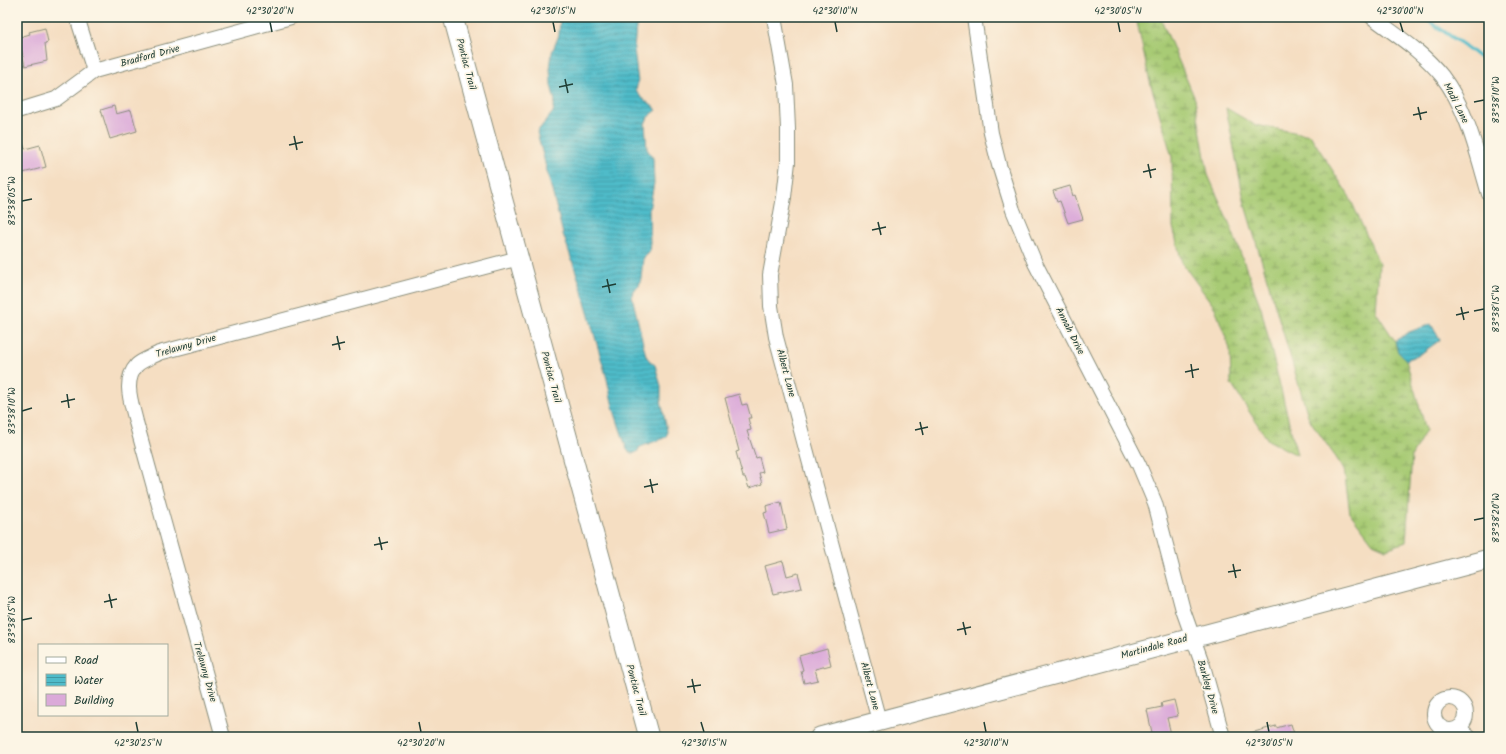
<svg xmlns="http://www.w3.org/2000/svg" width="1506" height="754" viewBox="0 0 1506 754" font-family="Kalam,sans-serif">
  <defs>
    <pattern id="wetland-marsh" width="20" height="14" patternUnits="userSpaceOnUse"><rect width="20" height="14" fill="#a8cb74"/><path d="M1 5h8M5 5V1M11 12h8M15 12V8" fill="none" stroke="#88a660"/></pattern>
    <pattern id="water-rules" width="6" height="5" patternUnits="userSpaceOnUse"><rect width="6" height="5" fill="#4fbbc9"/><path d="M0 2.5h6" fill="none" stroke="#4199a4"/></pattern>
  </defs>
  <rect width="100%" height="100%" fill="#fcf5e5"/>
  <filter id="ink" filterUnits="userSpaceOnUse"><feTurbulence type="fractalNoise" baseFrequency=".025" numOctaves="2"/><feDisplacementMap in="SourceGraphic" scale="8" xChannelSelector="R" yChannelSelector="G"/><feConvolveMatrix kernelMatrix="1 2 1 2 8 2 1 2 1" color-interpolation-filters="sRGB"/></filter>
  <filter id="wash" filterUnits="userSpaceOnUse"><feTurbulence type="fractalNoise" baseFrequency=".012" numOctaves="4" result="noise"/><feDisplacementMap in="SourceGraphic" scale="16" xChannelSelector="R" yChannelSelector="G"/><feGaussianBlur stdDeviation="0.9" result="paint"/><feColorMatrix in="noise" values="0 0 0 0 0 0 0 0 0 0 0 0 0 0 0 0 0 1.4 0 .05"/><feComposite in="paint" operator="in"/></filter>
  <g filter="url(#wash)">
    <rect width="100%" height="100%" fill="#f5dec2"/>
    <path fill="url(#wetland-marsh)" stroke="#648454" d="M1136 17H1160L1195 99 1208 175 1230 225 1261 308 1297 455 1268 440 1231 384 1230 349 1215 308 1182 263 1173 227 1172 157 1149 78Z
      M1226 108 1255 125 1310 135 1349 196 1379 263 1376 312 1395 341 1398 352 1406 360 1426 430 1412 455 1406 542 1386 549 1373 543 1350 513 1344 469 1309 419 1245 205Z"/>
    <path fill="url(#water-rules)" stroke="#377c7e" d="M563 17H637L634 49 638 82 636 90 640 96 657 110 648 117 645 124 647 149 653 158 654 183 649 210 650 243 649 253 643 259 641 278 639 286 633 290 632 296 646 356 649 360 655 365 661 386V400L667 431V435L664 438 640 447 637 452 632 454 627 450 613 407 607 379 579 281 563 234 537 132 553 112 555 101 551 85 550 69 552 52 559 35 560 18Z
      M1431 324 1440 340 1422 353 1406 360 1398 352 1395 341 1409 332Z"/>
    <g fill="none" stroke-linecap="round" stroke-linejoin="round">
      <path stroke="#4fbbc9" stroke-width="3.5" d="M1423 17 1465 46 1489 65"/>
    </g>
    <g id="blocks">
      <path fill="#dbaad9" d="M45 28 48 42 45 43 47 61 25 66 20 43H21L20 37 30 34 29 32Z
        M114 106 116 114 131 110 137 131 110 139 101 110Z
        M17 130H19L25 149 40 145 46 167 19 174 17 167Z
        M1070 186 1073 196 1075 195 1083 219 1068 223 1060 201 1057 202 1053 191Z
        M739 394 742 405 747 404 751 418H748L751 430 747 431 756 458 759 457 763 472 759 473 762 484 749 488 745 477H743L736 452 739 451 725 398Z
        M781 502 787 529 769 533 764 513 767 512 766 506Z
        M783 561 787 576 798 573 802 588 773 594 765 566Z
        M827 648 831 665 815 669 818 680 804 683 801 671 803 670 799 656Z
        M1174 700 1178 716 1167 718 1171 734 1153 737 1147 710 1162 707 1161 703Z
        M1291 724 1295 737H1247V734L1276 726V728Z"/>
    </g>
  </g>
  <g filter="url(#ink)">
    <use href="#blocks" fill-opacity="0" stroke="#8a8e7b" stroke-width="1"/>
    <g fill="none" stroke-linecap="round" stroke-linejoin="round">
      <defs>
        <path id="street" d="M77 17 94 71
          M774 17 786 85 788 129V162L784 197 770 275 771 306 776 337 879 721
          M974 17 991 133 999 165 1013 210 1035 263 1139 465 1155 503 1183 610 1203 666 1223 737
          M1372 17C1396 35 1423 52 1442 76 1468 110 1477 154 1489 194
          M17 111 56 99 94 71 291 17
          M1434 714a16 16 0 1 1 32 0a16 16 0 1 1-32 0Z
          M1459 728 1469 737
          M223 737 136 422C132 404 122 381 137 365 142 360 152 357 159 353L519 258"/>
        <path id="secondary" d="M453 17 649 737
          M820 737 1489 559"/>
      </defs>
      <use href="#street" stroke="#8a8e7b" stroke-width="16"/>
      <use href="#secondary" stroke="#8a8e7b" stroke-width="21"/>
      <use href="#street" stroke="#fff" stroke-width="14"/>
      <use href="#secondary" stroke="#fff" stroke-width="19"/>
    </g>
  </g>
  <path fill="none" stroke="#1f3d34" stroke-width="1.5" d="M270 22 272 32M553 22 555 32M835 22 837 32M1118 22 1120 32M1400 22 1403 32M565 79 568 93M559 87 573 84M1474 102 1484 100M1418 107 1421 120M1413 115 1427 112M294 136 297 150M289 145 303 142M1148 164 1151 178M1143 172 1156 169M22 201 32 199M878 222 881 235M872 230 886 227M607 279 610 293M602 287 616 284M1461 307 1464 320M1474 311 1484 309M1456 315 1469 312M337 336 340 350M332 345 345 342M1191 364 1193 378M1185 372 1199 369M67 394 69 408M61 402 75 399M22 411 32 408M920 422 923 435M915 430 928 427M650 479 653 493M644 487 658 484M1474 520 1484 518M379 537 382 550M374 545 388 542M1233 564 1236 578M1228 572 1241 570M109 594 112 608M104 602 117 599M22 620 32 618M963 622 966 635M957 630 971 627M692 679 695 693M687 687 701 685M136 722 138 732M419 722 421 732M701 722 704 732M984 722 986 732M1267 722 1269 732"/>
  <g text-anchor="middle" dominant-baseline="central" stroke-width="3.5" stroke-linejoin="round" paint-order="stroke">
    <g font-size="10" fill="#1f3d34" stroke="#fcf5e5">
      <text transform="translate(150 56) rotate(-15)">Bradford Drive</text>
      <text transform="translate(466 64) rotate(75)">Pontiac Trail</text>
      <text transform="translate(1456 103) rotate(63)">Madi Lane</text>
      <text transform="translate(1070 331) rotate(63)">Annah Drive</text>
      <text transform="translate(186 346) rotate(-16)">Trelawny Drive</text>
      <text transform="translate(786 373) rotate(75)">Albert Lane</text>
      <text transform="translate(551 377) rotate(75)">Pontiac Trail</text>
      <text transform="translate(1154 647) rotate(-15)">Martindale Road</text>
      <text transform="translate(205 672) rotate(74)">Trelawny Drive</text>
      <text transform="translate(870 686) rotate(75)">Albert Lane</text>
      <text transform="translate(1208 687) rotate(74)">Barkley Drive</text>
      <text transform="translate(636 690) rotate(75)">Pontiac Trail</text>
    </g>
  </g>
  <rect width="1506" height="754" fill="none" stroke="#fcf5e5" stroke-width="44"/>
  <rect x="38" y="644" width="130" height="72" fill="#fcf5e5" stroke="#a4ab9e"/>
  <rect x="46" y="657" width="20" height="6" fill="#ffffff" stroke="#a4ab9e"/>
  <text x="74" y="664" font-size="12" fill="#1f3d34">Road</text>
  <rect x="46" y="674" width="20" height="12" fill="url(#water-rules)" stroke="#a4ab9e"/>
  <text x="74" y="684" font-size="12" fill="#1f3d34">Water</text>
  <rect x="46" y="694" width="20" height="12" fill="#dbaad9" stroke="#a4ab9e"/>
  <text x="74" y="704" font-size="12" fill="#1f3d34">Building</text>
  <rect x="22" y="22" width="1462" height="710" fill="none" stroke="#1f3d34" stroke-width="1.5"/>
  <g font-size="10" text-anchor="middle" fill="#1f3d34">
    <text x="270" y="14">42°30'20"N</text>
    <text x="553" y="14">42°30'15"N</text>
    <text x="835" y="14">42°30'10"N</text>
    <text x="1118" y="14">42°30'05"N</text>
    <text x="1400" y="14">42°30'00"N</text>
    <text transform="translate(1495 100) rotate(-90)" y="4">83°38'10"W</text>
    <text transform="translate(11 201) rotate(-90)" y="4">83°38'05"W</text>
    <text transform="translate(1495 309) rotate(-90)" y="4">83°38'15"W</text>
    <text transform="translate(11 411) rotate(-90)" y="4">83°38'10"W</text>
    <text transform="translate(1495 518) rotate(-90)" y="4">83°38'20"W</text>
    <text transform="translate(11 620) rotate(-90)" y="4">83°38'15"W</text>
    <text x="138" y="746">42°30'25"N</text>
    <text x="421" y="746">42°30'20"N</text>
    <text x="704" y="746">42°30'15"N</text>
    <text x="986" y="746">42°30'10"N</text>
    <text x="1269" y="746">42°30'05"N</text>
  </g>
</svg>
